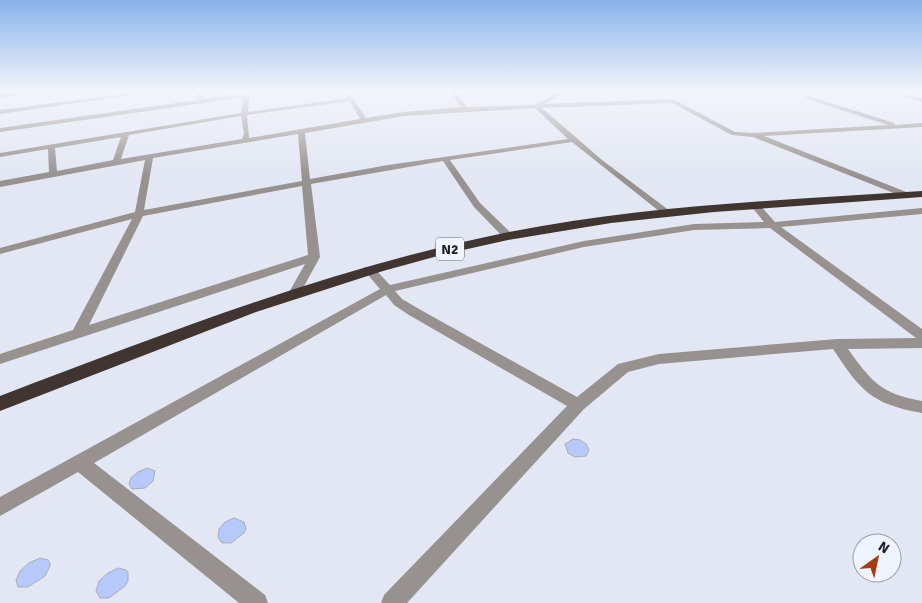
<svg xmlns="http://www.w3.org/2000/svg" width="922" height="603" viewBox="0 0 922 603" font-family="Signika,sans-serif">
  <rect width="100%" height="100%" fill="#e2e7f3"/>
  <path fill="#b6c9fa" stroke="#a8adb8" d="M573 439 580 440 586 444 589 450 586 456 575 457 568 453 565 444Z
    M147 468 155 471 153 481 145 488 132 489 129 484 131 478 138 472Z
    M234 518 244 522 246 529 244 533 231 543H222L218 537 219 529 225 522Z
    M40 558 48 560 50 563V566L45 576 28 587H18L16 580 20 571 29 563Z
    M118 568 126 570 128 572V581L125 586 109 598H100L96 591 99 581 108 573Z"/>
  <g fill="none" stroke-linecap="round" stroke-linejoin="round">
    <path fill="#97918f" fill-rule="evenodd" d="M20 92H33L0 98V94Z
      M140 92H153L0 114V110Z
      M196 92H202L204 99 239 94 249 97 248 112 348 98 345 93 349 92 366 118 404 112 461 107 450 92H456L467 107 534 105 559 92H566L544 104 673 99 735 132 754 133 888 125 804 98 806 95 894 123 895 125 922 123V127L764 136 909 193 910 195 906 198 753 137 732 135 672 103 542 108 602 160 670 211V215H664L572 142 450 160 480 203 512 234 513 236 508 239 504 238 474 207 443 161 311 184 320 257 298 297 294 298 288 294 305 264 0 364V354L73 330 132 219 0 254V248L135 212 145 160 0 187V181L49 172 48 149 0 157V153L241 113 244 99 239 98 0 132V128L198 100ZM350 101 360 119 249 138 247 115ZM535 108 568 139 388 165 310 179 305 133 404 116ZM241 116 244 134 242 139 121 159 129 135ZM298 134 302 181 144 210 153 158ZM121 137 113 160 57 171 55 148ZM302 186 308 255 89 325 143 216Z
      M891 92H899L922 98V102Z
      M756 203 759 204 775 222 922 208V214L781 227 922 329V348L848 349C871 381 881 394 922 401V413C871 404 861 391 833 349L659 364 628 372 584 409 407 603H381L384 595 567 406 409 315 394 305 386 295 94 463 265 595 268 603H239L78 472 0 516V497L380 289 363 269 365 267H373L390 285 584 241 694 224 764 222 751 206ZM770 228 916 338 837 339 659 354 618 364 577 397 419 309 402 299 395 291 584 247 694 230Z"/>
    <path fill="#403531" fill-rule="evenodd" d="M922 191V197L714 212 611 223 508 240 445 254 383 271 256 312 0 411V396C166 333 334 267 509 232 645 205 784 200 922 191Z"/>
  </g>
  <linearGradient id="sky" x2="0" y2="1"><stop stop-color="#88b3ec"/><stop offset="0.52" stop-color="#f2f4fa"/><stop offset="1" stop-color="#f2f4fa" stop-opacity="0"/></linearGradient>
  <rect width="922" height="176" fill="url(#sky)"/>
  <g text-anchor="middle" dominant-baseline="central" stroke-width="4" stroke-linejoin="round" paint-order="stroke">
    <rect fill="#f0f4fe" stroke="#5b5e63" stroke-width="1" x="436" y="237.5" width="28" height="23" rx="4"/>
    <g font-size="14" font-weight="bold" fill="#1b1d21">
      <text x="450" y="249">N2</text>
    </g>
  </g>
  <g transform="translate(877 558) rotate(33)"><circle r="24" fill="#f0f4fe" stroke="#9b9ea6"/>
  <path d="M0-4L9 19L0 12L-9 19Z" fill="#a33e11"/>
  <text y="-8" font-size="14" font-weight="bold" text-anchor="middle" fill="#1b1d21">N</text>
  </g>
</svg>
